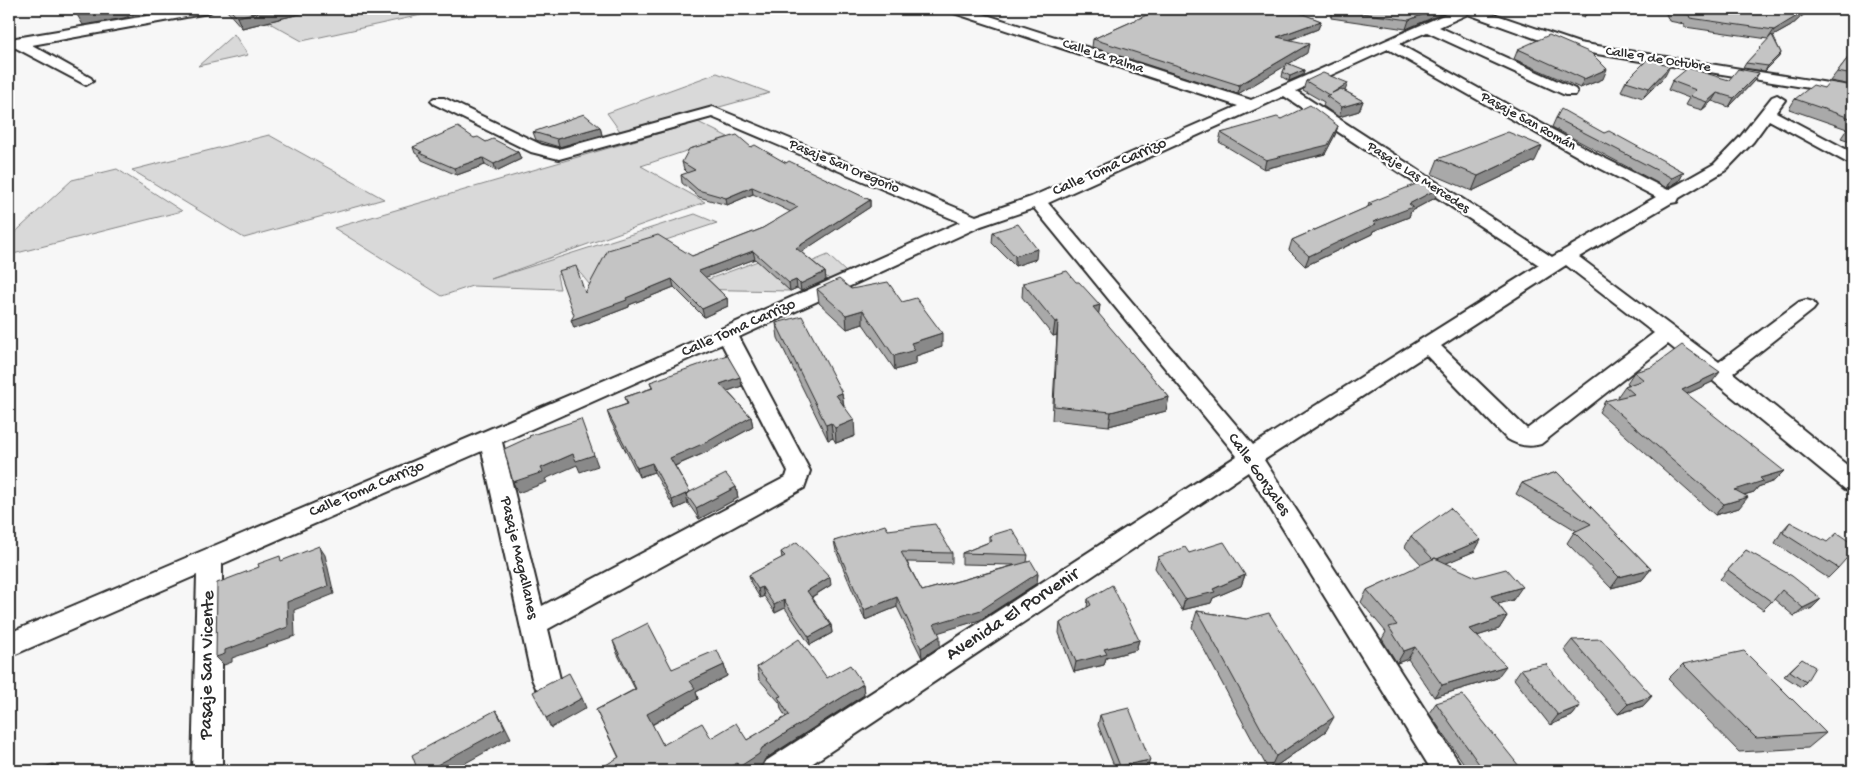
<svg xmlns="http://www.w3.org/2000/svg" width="1862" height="780" viewBox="0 0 1862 780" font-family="'Gochi Hand',sans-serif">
  <rect width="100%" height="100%" fill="#f7f7f7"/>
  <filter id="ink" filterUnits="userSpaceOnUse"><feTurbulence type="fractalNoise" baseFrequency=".02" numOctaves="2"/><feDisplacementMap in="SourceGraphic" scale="10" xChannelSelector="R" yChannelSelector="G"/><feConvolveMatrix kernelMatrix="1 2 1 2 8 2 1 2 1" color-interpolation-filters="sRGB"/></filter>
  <g filter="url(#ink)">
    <path fill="#d9d9d9" stroke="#828282" d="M327 9H408L421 15 302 41 266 21Z
      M234 34 248 55 198 66Z
      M717 73 770 93 622 134 607 113Z
      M698 122 728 137 641 166 705 202 491 279 695 214 717 223 603 261 631 268 589 284 577 269 557 275 560 289 472 286 442 296 334 228Z
      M269 135 384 199 244 238 132 170Z
      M117 169 182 211 9 255V238L72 180Z
      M828 255 848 274 831 281 811 262Z
      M766 258 776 278 790 291 682 289Z"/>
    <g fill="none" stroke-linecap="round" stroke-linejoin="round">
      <defs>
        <path id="street" d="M188 9H215L208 13 32 45 91 78 93 81 86 85 16 48 9 49V41L16 38Z
          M950 9H968L1251 100 1457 9H1479L1579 43 1853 87V95L1578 51 1551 44 1468 14 1439 27 1575 89 1577 92 1575 95H1565L1427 32 1399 44 1596 154 1668 190 1714 164 1741 136 1772 97 1777 95 1785 100 1776 112 1853 153V164L1846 162 1769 120 1753 142 1726 170 1679 198 1677 202 1671 203 1579 257 1719 362 1799 302 1806 300 1813 302 1816 306 1813 310 1733 373 1853 470V492L1845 489 1668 344 1541 444C1528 448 1517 445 1506 438L1426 355 1264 460 1458 761 1463 771H1432L1248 472 801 771H761L766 761 1237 456 1034 208 981 226 739 337 810 471 804 488 548 629 560 679 556 688 546 691 536 688 532 679 482 451 222 564V771H192L197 575 9 657V633L645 363 960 222 712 117 559 159 531 152 434 104 431 101 434 98H444L542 145 559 149 713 107 976 216 1031 197 1238 106 951 12ZM1388 49 1584 160 1656 197 1552 257 1296 91ZM1284 96 1539 265 1253 445 1048 203ZM1566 265 1654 333 1527 429 1441 346ZM722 344 788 471 786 477 542 606 502 442Z"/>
      </defs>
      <use href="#street" stroke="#2b2b2b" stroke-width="4"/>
      <use href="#street" fill="#fff" fill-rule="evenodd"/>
    </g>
    <path fill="#a9a9a9" stroke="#2b2b2b" d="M225 9H320L242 28 227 11Z
      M1160 9H1295L1294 11 1321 21 1318 29 1290 40 1307 53 1288 64 1304 70 1303 75 1289 81 1282 77 1283 72 1286 65 1238 94 1092 47 1093 39Z
      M1333 9H1453L1406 29 1331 18Z
      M1560 9H1591L1584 17Z
      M1664 9H1810L1791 26 1773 36 1781 53 1778 58 1765 71 1743 68 1746 63 1770 38 1768 39 1685 27 1684 24 1669 21Z
      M1518 49 1603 79 1580 88 1514 59Z
      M1853 51V142L1841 138 1847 129 1789 109 1795 99 1824 88 1852 85 1830 81 1837 72Z
      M1759 73 1754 81 1729 107 1712 101 1702 110 1685 105 1689 98 1668 90 1672 81 1729 80Z
      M1665 76 1643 98 1621 91 1626 81Z
      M1306 81 1345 91 1363 101 1359 111 1339 117 1323 106 1324 102 1303 90Z
      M1556 118 1604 133 1684 172 1679 181 1667 188 1552 127Z
      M1281 119 1338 126 1335 135 1325 154 1264 169 1219 142 1221 133Z
      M600 127 602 135 559 147 536 140 533 132Z
      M474 138 518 152 521 159 496 171 485 165 457 175 422 160 420 156 415 153 413 147Z
      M751 147 870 200V207L801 252 825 272 826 280 801 291 797 288 790 291 755 259 705 277 727 298 728 306 704 317 674 287 629 305V307L574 328 585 293 692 256 761 229 791 212 753 194 727 205 699 197 682 183 681 175 688 173 684 169 682 162Z
      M1438 159 1535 161 1472 191 1432 174Z
      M1435 198 1411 211 1409 217 1373 231 1372 234 1305 266 1289 250 1292 240 1368 207 1369 203Z
      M993 232 1036 259 1015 266 992 243Z
      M1076 282 1100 305 1098 314 1169 397 1166 411 1109 426 1052 420 1057 335 1053 336 1022 297 1023 283Z
      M817 289H851L902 302 942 347 916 356V364L895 370 863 324 847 329 819 303Z
      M776 323 842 393 844 406 855 436 836 443 833 438 828 440 778 338Z
      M1634 372 1712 382 1687 394 1774 481 1758 487 1754 492 1744 495 1739 508 1715 515 1599 412 1605 401 1619 398 1618 396 1625 386 1629 384 1627 383Z
      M650 382 742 386 727 391 751 417 753 427 709 451 675 466 690 492 736 487 738 498 699 519 688 503 675 509 654 472 639 477 610 420 607 411 627 404 625 397 652 388Z
      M1557 472 1651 569 1642 580 1611 588 1567 543 1574 532 1577 531 1516 494 1522 483Z
      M1790 522 1838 568 1828 578 1775 543 1782 531Z
      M888 530 952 553V563L907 562 922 591 1015 565 962 564V553L989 542V536L1028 555 1027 562 1038 573 1037 583 980 620 938 632 940 646 922 658 897 607 865 620 836 551 834 541Z
      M1411 536 1475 551 1446 563 1513 600 1498 604 1507 616 1499 629 1477 636 1497 678 1434 697 1408 659 1397 663 1382 639 1386 632 1361 602 1367 590 1422 565 1405 547Z
      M1746 550 1812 608 1794 616 1774 599 1763 610 1720 579Z
      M781 552 831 585 812 597 831 625 832 633 810 645 785 608 775 613 764 596 760 598 751 583 749 575 782 558Z
      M1189 553 1245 575 1241 586 1213 598 1211 603 1182 610 1155 568 1158 557Z
      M1088 599 1139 640 1136 650 1106 658 1104 665 1074 672 1059 633 1060 623 1087 608Z
      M1197 611 1246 619 1326 731 1269 771 1192 627Z
      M1572 640 1652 696 1643 706 1618 714 1564 650Z
      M613 641 672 669 724 665 727 676 696 692 698 699 652 725 663 745 711 738 747 740 786 717 781 709 780 703 759 679 757 667 863 684 864 695 765 759 762 765 752 771H596L619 758 596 710 635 689 617 653Z
      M1802 659 1806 682 1801 687 1784 676Z
      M1683 664 1826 733 1808 748 1739 752 1668 679Z
      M1521 669 1580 706 1572 716 1550 725 1514 679Z
      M1436 703 1523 771H1469L1429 713Z
      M1100 715 1147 769 1139 771H1116L1098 725Z"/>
    <path fill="#898989" stroke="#2b2b2b" d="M100 9H147L124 18 83 25 76 13Z
      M270 9H320L242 28 237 17Z
      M1436 9H1453L1406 29 1409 20Z
      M1588 9H1591L1584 17Z
      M1805 9H1810L1791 26 1768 39 1774 30Z
      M1321 21 1318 29 1275 45 1277 37Z
      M1309 44 1307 53 1238 94 1239 85Z
      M1781 53 1778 58 1765 71 1768 66Z
      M1670 66 1665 76 1643 98 1649 88Z
      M1607 69 1603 79 1580 88 1584 79Z
      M1304 70 1303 75 1289 81 1290 76Z
      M1759 73 1754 81 1729 107 1734 98Z
      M1348 83 1345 91 1329 95Z
      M1717 93 1712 101 1702 110 1707 102Z
      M1363 101 1359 111 1339 117 1342 107Z
      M1338 126 1335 135 1325 154 1264 169 1266 160Z
      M600 127 602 135 559 147 557 139Z
      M1542 146 1535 161 1472 191 1478 176Z
      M518 152 521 159 496 171 494 164Z
      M483 158 485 165 457 175 454 168Z
      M1684 172 1679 181 1667 188 1672 178Z
      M752 187 753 194 727 205 726 198Z
      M1439 188 1435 198 1411 211 1409 217 1373 231 1372 234 1305 266 1309 256Z
      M870 200V207L797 255 796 248Z
      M1037 249 1036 259 1015 266V256Z
      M753 251 755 259 701 279 699 271Z
      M825 272 826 280 801 291 800 284Z
      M672 279 674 287 629 305V307L574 328 571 320Z
      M796 280 797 288 790 291 789 283Z
      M727 298 728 306 704 317 702 309Z
      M1100 305 1098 319 1093 307Z
      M863 310V324L847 329 846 315Z
      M1058 321 1057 335 1053 336 1055 322Z
      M942 333V347L916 356V364L895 370 894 356 911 343Z
      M1720 372 1712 382 1674 400 1682 390Z
      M740 377 742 386 722 393 720 384Z
      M842 393 844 408 836 395Z
      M1169 397 1166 411 1109 426 1111 412Z
      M751 417 753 427 709 451 672 467 670 458Z
      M854 420 855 436 836 443 835 428Z
      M831 423 833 438 828 440 826 425Z
      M573 454 594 455 598 466 580 472 577 465 545 479 547 482 518 493 513 482 541 468Z
      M652 463 654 472 639 477 637 468Z
      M1784 471 1774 481 1758 487 1754 492 1726 500 1735 490 1760 478Z
      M736 487 738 498 699 519 696 508Z
      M686 494 688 503 675 509 672 500Z
      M1748 497 1739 508 1715 515 1724 504Z
      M1481 540 1475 551 1428 571 1434 560Z
      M319 546 325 555 334 594 294 610 295 636 232 658V662L224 665 216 657 287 602Z
      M1651 569 1642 580 1611 588 1619 577Z
      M1038 573 1037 583 980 620 934 634V624Z
      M1245 575 1241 586 1213 598 1211 603 1182 610 1185 599 1213 589Z
      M830 577 831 585 808 599 807 591Z
      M762 587 764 596 760 598 758 589Z
      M1522 587 1513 600 1483 608 1491 596Z
      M897 597V607L865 620 864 610Z
      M1821 599 1812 608 1794 616 1803 608Z
      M784 600 785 608 775 613 774 605Z
      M1507 616 1499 629 1461 641 1470 629Z
      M831 625 832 633 810 645 809 637Z
      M940 636V646L922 658 921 648Z
      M1139 640 1136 650 1106 658 1104 665 1074 672 1076 662 1104 649Z
      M1415 647 1408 659 1397 663 1404 651Z
      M724 665 727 676 696 692 698 699 651 725 647 714 690 681Z
      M1506 666 1497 678 1434 697 1442 685Z
      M863 684 864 695 765 759 762 765 752 771H740L739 767 762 748Z
      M1652 696 1643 706 1618 714 1628 704Z
      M582 698 586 708 551 728 546 718Z
      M1580 706 1572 716 1550 725 1558 715Z
      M496 710 502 720 511 738 451 771H426Z
      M1334 717 1326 731 1269 771 1276 756Z
      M1150 760 1147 769 1139 771H1119L1120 766Z
      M737 763 739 771H724Z
      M53 764 62 771H51Z"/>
    <path fill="#c4c4c4" stroke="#2b2b2b" d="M77 9H100L76 13Z
      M229 9H270L237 17Z
      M1160 9H1291H1290L1321 21 1277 37 1309 44 1239 85 1093 39Z
      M1333 9H1436L1409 20Z
      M1673 9H1805L1797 16 1774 30 1690 18 1689 15 1674 12Z
      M1549 35 1591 53 1607 69 1584 79 1518 49Z
      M1772 35 1781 53 1768 66 1746 63Z
      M1853 51V75L1837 72Z
      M1648 59 1670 66 1649 88 1626 81Z
      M1287 63 1304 70 1290 76 1283 72Z
      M1688 68 1729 80 1738 69 1759 73 1734 98 1717 93 1707 102 1690 96 1696 90 1672 81Z
      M1323 73 1348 83 1329 95 1306 81Z
      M1829 82 1853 86V119L1795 99 1813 85 1824 88Z
      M1341 89 1363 101 1342 107 1326 96Z
      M1310 105 1338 126 1328 145 1266 160 1221 133 1277 117 1281 119Z
      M1561 109 1604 133 1609 131 1684 172 1672 178 1556 118Z
      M584 114 600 127 557 139 533 132Z
      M1853 122V130L1848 128Z
      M458 127 474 138 478 137 486 142 493 139 518 152 494 164 483 158 454 168 419 153 422 152 413 147Z
      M1508 132 1542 146 1478 176 1438 159Z
      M737 135 751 147 755 145 786 163 789 161 870 200 796 248 825 272 800 284 796 280 789 283 753 251 699 271 727 298 702 309 672 279 626 298 627 300 571 320 574 315 558 271 576 266 585 293 608 250 658 235 692 256 761 229 798 207 752 187 726 198 698 190 681 175 695 170 682 162 689 149Z
      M1426 180 1439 188 1409 204 1413 207 1373 222 1376 224 1309 256 1292 240 1372 205 1369 203Z
      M1018 224 1037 249 1015 256 993 232Z
      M1067 271 1076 282H1079L1100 305 1093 307 1169 397 1111 412 1054 406 1058 321 1055 322 1023 283Z
      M839 279 851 289 888 282 902 302 916 298 942 333 911 343 915 350 894 356 863 310 846 315 817 289Z
      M802 316 842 393 836 395 854 420 835 428 831 423 826 425 776 323Z
      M1682 345 1720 372 1682 390 1784 471 1760 478 1763 481 1735 490 1748 497 1724 504 1605 401 1634 394 1625 386 1644 380 1634 372 1652 367Z
      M727 355 740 377 720 384 751 417 707 442 670 458 690 492 672 500 652 463 637 468 607 411 628 404 625 397 653 388 650 382Z
      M581 419 594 455 576 461 573 454 541 468 543 472 513 482 504 449 530 437 529 436Z
      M1557 472 1651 569 1619 577 1574 532 1591 524 1522 483Z
      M726 474 736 487 696 508 686 494Z
      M1450 508 1481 540 1437 559 1435 558 1433 559 1411 536Z
      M1790 522 1827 542 1837 533 1853 544V551L1838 568 1783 533Z
      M935 524 952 553 901 552 922 591 1031 561 1038 573 981 610 934 624 940 636 921 648 897 597 864 610 834 541 885 525 888 530Z
      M1012 529 1028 555 962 553 992 541 989 536Z
      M797 542 830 577 807 591 831 625 809 637 784 600 774 605 762 587 758 589 749 575 785 556 781 552Z
      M1224 542 1245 575 1213 589 1215 592 1185 599 1158 557 1185 547 1189 553Z
      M319 546 328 586 287 602 288 627 225 650V654L216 657 217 583 259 567 258 564 280 556 281 561Z
      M1746 550 1792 576 1821 599 1803 608 1782 590 1772 602 1728 570Z
      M1435 558 1476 577 1506 569 1522 587 1491 596 1507 616 1470 629 1506 666 1442 685 1415 647 1404 651 1389 627 1397 625 1367 590Z
      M1112 585 1139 640 1104 649 1107 654 1076 662 1060 623 1091 605 1088 599Z
      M1197 611 1246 619 1269 613 1334 717 1276 756Z
      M648 623 672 669 717 650 724 665 690 681 695 688 647 714 663 745 702 723 711 738 736 723 747 740 789 715 778 697 781 696 757 667 799 639 827 678 850 665 863 684 762 748 759 754 739 767 737 763 724 771H596L619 757 596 710 636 689 613 641Z
      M1601 639 1652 696 1628 704 1572 640Z
      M1744 651 1826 733 1756 738 1683 664Z
      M1802 659 1815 667 1806 682 1790 671Z
      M1546 664 1580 706 1558 715 1521 669Z
      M569 673 582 698 546 718 533 692Z
      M1462 695 1523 771H1484L1436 703Z
      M1129 708 1150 760 1120 766 1100 715Z
      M496 710 505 728 426 771H418L412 755Z
      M53 764 51 771H34Z
      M1673 769 1674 771H1666Z"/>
  </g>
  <g text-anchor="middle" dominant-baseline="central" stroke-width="4.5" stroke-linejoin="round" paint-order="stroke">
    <g font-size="14" fill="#2b2b2b" stroke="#fff">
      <text transform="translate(1103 57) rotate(18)">Calle La Palma</text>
      <text transform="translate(1658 60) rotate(9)">Calle 9 de Octubre</text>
      <text transform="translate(1528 122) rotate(29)">Pasaje San Román</text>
      <text transform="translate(844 167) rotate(23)">Pasaje San Oregorio</text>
      <text transform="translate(1418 178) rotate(33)">Pasaje Las Mercedes</text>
    </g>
    <g font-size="16" fill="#2b2b2b" stroke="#fff">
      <text transform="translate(1110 168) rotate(-24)">Calle Toma Carrizo</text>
      <text transform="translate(739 329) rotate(-24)">Calle Toma Carrizo</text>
      <text transform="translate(1258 475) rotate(55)">Calle Gonzales</text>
      <text transform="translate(367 490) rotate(-23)">Calle Toma Carrizo</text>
      <text transform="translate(518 558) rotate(77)">Pasaje Magallanes</text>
    </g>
    <g font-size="19" fill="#2b2b2b" stroke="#fff">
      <text transform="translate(1013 615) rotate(-33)">Avenida El Porvenir</text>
      <text transform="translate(208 665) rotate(-89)">Pasaje San Vicente</text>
    </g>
  </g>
  <rect width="1862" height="780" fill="none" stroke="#fff" stroke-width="30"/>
  <rect x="15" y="15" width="1832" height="750" fill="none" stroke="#2b2b2b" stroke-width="2" filter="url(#ink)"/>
</svg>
